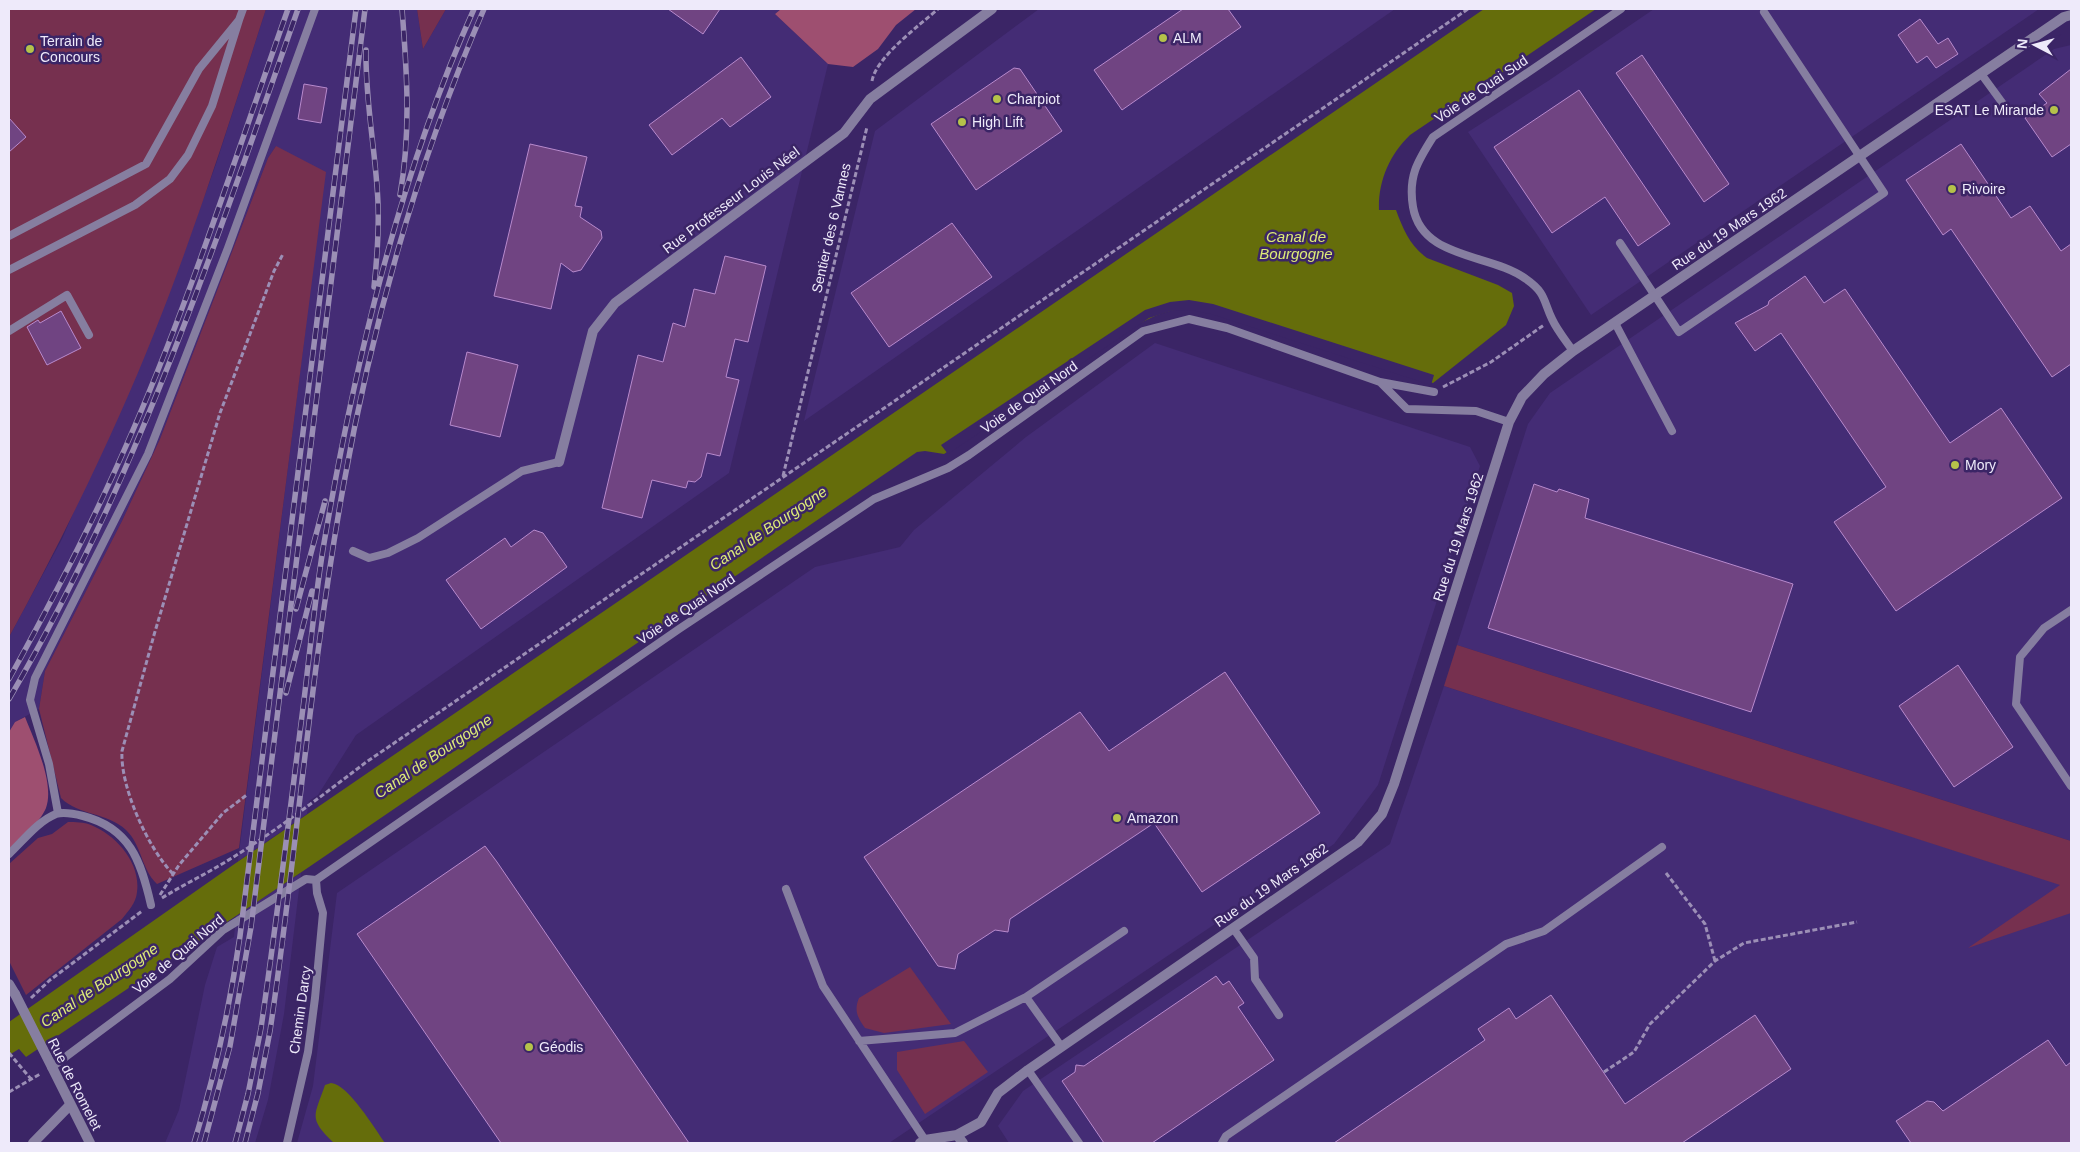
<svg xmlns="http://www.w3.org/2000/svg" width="2080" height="1152" viewBox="0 0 2080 1152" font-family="Arial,sans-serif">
  <rect width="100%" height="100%" fill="#3b2566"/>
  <path fill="#442c75" d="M266 9H417L423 49 446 9H781L775 14 828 64 729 473 356 735 318 795 309 801 307 814 238 861 306 325 276 146 268 158 160 439 122 521 45 671 39 709 15 722 9 732V637L62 539 176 275 216 164Z
    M1039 9H1395L804 421 875 131Z
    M1654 9H2039L1591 315 1468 132 1548 81Z
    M2071 45V841L1457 645 1528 424 1550 393 2054 49Z
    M1155 343 1470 447 1480 466 1378 785 1334 844 889 1143H297L313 1086 337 893 815 567 900 547 914 530 1026 437Z
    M1444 686 2071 888V1143H1009L998 1126 1023 1091 1390 844Z
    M301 873 284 1014 268 1100 255 1143H165L179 1110 205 985 217 947 234 937 236 916Z"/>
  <path fill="#76304f" d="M9 9H266C222 145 179 283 120 414 86 490 49 564 9 637Z
    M417 9H446L423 49Z
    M276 146 326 172 239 848 157 884C141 869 142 845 126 830 107 812 79 816 61 798L39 709 45 671 122 521 160 439 268 158Z
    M1457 645 2071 841V913L1968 948 2060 885 1444 686Z
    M68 822C75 822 84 822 91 825 116 835 141 863 137 892 136 903 129 910 122 919L26 995 9 961V864L38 838 52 834Z
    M910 967 951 1024 884 1033 865 1028C857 1017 854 1010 859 998Z
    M964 1041 988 1072 925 1114 897 1070V1052Z"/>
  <path fill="#9e4f70" d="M781 9H916L896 25 878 49 853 67 828 64 775 14Z
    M25 717C34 740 55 783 46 808 40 823 20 838 9 849V732L15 722Z"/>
  <path fill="#656d0b" d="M1484 9H1596L1410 135C1389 155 1378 182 1379 210H1396C1403 229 1410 246 1427 258L1498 285 1512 293 1514 306 1506 325 1433 383 1211 311C1174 305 1161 312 1129 329L944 454 925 451 917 452 309 867 26 1057 19 1049 9 1055V1022L233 865Z
    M331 1083C348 1084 375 1129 385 1143H334C308 1118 314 1117 325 1085Z"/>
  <path fill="#3b2566" d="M1189 300 1213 304 1434 375 1431 385 1211 314 1190 310 1171 311 1149 318 948 454 941 445 1145 310 1170 302Z"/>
  <path fill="#704482" stroke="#b88acd" d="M668 9H720L703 34Z
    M1183 9H1228L1241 27 1122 110 1094 70Z
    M1920 19 1938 44 1948 38 1958 54 1936 68 1927 56 1917 63 1898 35Z
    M1642 55 1729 184 1704 202 1616 73Z
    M741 57 771 97 730 127 722 118 672 155 649 125Z
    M1014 68 1020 69 1062 131 976 190 931 124Z
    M2071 69V144L2052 157 2025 118 2047 103 2039 94Z
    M304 84 327 88 321 123 298 119Z
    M1579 90 1670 224 1638 246 1605 197 1552 233 1494 147Z
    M9 118 26 137 9 152Z
    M530 144 587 157 575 206 582 207 580 217 601 231 602 238 581 270 573 272 561 263 551 309 494 296Z
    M1961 144 2011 218 2030 206 2061 251 2071 244V364L2052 377 1951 229 1943 235 1906 180Z
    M952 223 992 277 889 347 851 293Z
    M725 256 766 266 748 342 735 339 726 377 739 380 720 456 707 453 701 477 695 482 688 481 686 488 652 480 642 518 602 508 638 355 663 362 673 323 685 327 694 289 715 294Z
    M1805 276 1824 303 1845 289 1950 443 2001 408 2062 498 1896 611 1834 522 1886 487 1781 333 1755 351 1735 323 1768 305 1769 301Z
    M61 311 81 348 47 365 27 327 38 320 40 323Z
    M467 352 518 365 500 437 450 425Z
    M1534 484 1557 492 1559 489 1589 499 1585 518 1793 584 1751 712 1488 628Z
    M534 530 543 533 567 567 481 629 446 580 505 538 511 547Z
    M1958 665 2013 747 1954 787 1899 706Z
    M1225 672 1320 813 1202 892 1154 823 1010 919 1008 932 995 930 958 954 955 969 938 966 864 857 1080 712 1109 751Z
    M485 846 497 862 689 1143H501L357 934Z
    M1216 976 1223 985 1229 981 1244 1003 1238 1007 1274 1060 1152 1143H1104L1062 1081 1075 1072 1076 1065 1084 1066Z
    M1551 995 1625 1104 1755 1015 1791 1069 1682 1143H1334L1485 1040 1478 1029 1509 1008 1516 1019Z
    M2048 1040 2066 1066 2071 1062V1143H1911L1896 1121 1927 1101 1934 1102 1943 1111Z"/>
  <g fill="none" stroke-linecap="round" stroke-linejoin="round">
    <path stroke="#9c8fb6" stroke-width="3" stroke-dasharray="5 2.5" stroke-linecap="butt" d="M872 81C876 57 920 25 938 9
      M1443 387 1491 362 1544 325
      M783 476 867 127
      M1666 873 1705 924 1715 961
      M173 874C148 848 120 787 122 751L154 635 220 413 274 271 283 254
      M160 895 179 865 223 813 248 794
      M162 898C181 886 202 876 222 864 272 834 319 798 365 763L1468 9
      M31 998 50 980 142 911
      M9 1053 31 1079
      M1604 1072 1634 1052 1650 1024 1715 961 1744 943 1857 922
      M9 1092 40 1074"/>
    <path stroke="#867ea0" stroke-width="8" d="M1982 75 2009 112
      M9 236 146 164 199 69 239 20 243 9
      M1620 243 1679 332 1884 193 1764 12
      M9 270 135 205 170 179 188 155 212 106 239 20
      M1615 323 1672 431
      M9 331 67 295 89 335
      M1573 351C1566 341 1557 330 1552 319 1543 300 1546 293 1526 279 1491 253 1422 260 1413 207 1408 177 1417 162 1433 137L1621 9
      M1380 382 1434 392
      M353 551 369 558 388 553 418 538 522 471 559 462
      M2071 610 2044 628 2020 657 2016 704 2071 786
      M58 813 49 764 30 700 35 678 148 454 228 248 315 9
      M9 854C23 841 38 821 56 814 63 812 75 814 83 816 130 828 141 861 151 905
      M786 889 823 986 925 1140
      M1233 928 1254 958 1255 979 1279 1015
      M1026 997 1061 1046
      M859 1041 955 1033 1026 997 1124 931
      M52 1067 170 979 223 930 306 879 316 880 679 629 874 499 948 468 969 455 1143 331 1189 319 1227 328 1380 382 1407 409 1476 411 1509 422
      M1028 1070 1079 1143
      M287 1143 308 1052 315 998 323 913 317 893 316 880
      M1222 1143 1226 1136 1506 944 1544 931 1662 847"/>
    <path stroke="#867ea0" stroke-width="10" d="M559 462 593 331 615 303 844 133 870 99 992 9
      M957 1135 963 1143
      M33 1143 70 1105
      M920 1143 925 1140 957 1135 981 1122 998 1093 1028 1070 1358 842 1382 814 1394 784 1509 422 1522 397 1544 374 1573 351 2064 17 2071 15"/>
    <path stroke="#867ea0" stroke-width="10" d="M9 984 15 994
      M52 1067 90 1143"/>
    <defs>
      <path id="rail" d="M366 50C365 102 376 152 378 203 379 231 377 259 374 287
        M400 195C411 133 407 72 402 9
        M296 609 325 501
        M9 679C51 603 91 526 126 446 189 304 236 155 288 9
        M286 693 312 591
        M9 699C136 482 215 245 298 9
        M194 1143C215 1075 230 1006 240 936L356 9
        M204 1143 230 1046 251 927 365 9
        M235 1143 248 1094 261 1028C277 919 290 810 304 700 310 650 315 599 323 549 354 367 398 178 474 9
        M245 1143 258 1093 270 1031C297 850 311 667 343 488 372 325 418 161 484 9"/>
    </defs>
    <use href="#rail" stroke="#9b8fb5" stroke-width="5.5"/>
    <use href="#rail" stroke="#3b2566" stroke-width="4" stroke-dasharray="11" stroke-linecap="butt"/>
    <path stroke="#867ea0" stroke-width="10" d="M15 994 52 1067"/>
  </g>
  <g fill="#b5c24a" stroke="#3b2566" stroke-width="2">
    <circle cx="1163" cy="38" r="5"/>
    <circle cx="30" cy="49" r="5"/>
    <circle cx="997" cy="99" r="5"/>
    <circle cx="2054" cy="110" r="5"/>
    <circle cx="962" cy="122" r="5"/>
    <circle cx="1952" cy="189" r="5"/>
    <circle cx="1955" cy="465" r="5"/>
    <circle cx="1117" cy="818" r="5"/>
    <circle cx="529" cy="1047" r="5"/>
  </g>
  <g text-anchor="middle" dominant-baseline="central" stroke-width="5" stroke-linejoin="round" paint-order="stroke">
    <g font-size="14" fill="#eeeafa" stroke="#3b2566" text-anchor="start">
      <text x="1173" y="38">ALM</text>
      <text x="40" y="41">Terrain de<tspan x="40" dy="16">Concours</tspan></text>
      <text x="1007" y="99">Charpiot</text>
      <text x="2044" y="110" text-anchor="end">ESAT Le Mirande</text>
      <text x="972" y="122">High Lift</text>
      <text x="1962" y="189">Rivoire</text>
      <text x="1965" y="465">Mory</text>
      <text x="1127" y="818">Amazon</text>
      <text x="539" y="1047">Géodis</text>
    </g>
    <g font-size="14" fill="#eeeafa" stroke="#3b2566">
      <text transform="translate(1481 89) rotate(-34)">Voie de Quai Sud</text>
      <text transform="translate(731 200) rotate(-37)">Rue Professeur Louis Néel</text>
      <text transform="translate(831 228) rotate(-77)">Sentier des 6 Vannes</text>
      <text transform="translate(1729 229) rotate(-34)">Rue du 19 Mars 1962</text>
      <text transform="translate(1029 397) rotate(-35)">Voie de Quai Nord</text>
      <text transform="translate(1458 537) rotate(-72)">Rue du 19 Mars 1962</text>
      <text transform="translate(686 609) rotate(-34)">Voie de Quai Nord</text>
      <text transform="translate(1271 885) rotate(-35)">Rue du 19 Mars 1962</text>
      <text transform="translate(178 954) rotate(-40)">Voie de Quai Nord</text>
      <text transform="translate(300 1010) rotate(-82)">Chemin Darcy</text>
      <text transform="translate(75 1084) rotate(63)">Rue de Romelet</text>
    </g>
    <g font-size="15" font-style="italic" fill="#deec78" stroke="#3b2566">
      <text x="1296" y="236">Canal de<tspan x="1296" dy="17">Bourgogne</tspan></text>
      <text transform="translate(768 528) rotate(-34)">Canal de Bourgogne</text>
      <text transform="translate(433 756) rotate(-34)">Canal de Bourgogne</text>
      <text transform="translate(99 985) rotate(-34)">Canal de Bourgogne</text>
    </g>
  </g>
  <rect width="2080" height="1152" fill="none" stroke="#eeeafa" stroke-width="20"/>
  <g transform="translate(2035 45) rotate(276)" stroke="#3b2566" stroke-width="4" paint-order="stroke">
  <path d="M0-4L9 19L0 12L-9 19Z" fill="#eeeafa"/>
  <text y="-8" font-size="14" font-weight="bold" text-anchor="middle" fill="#eeeafa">N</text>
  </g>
</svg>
